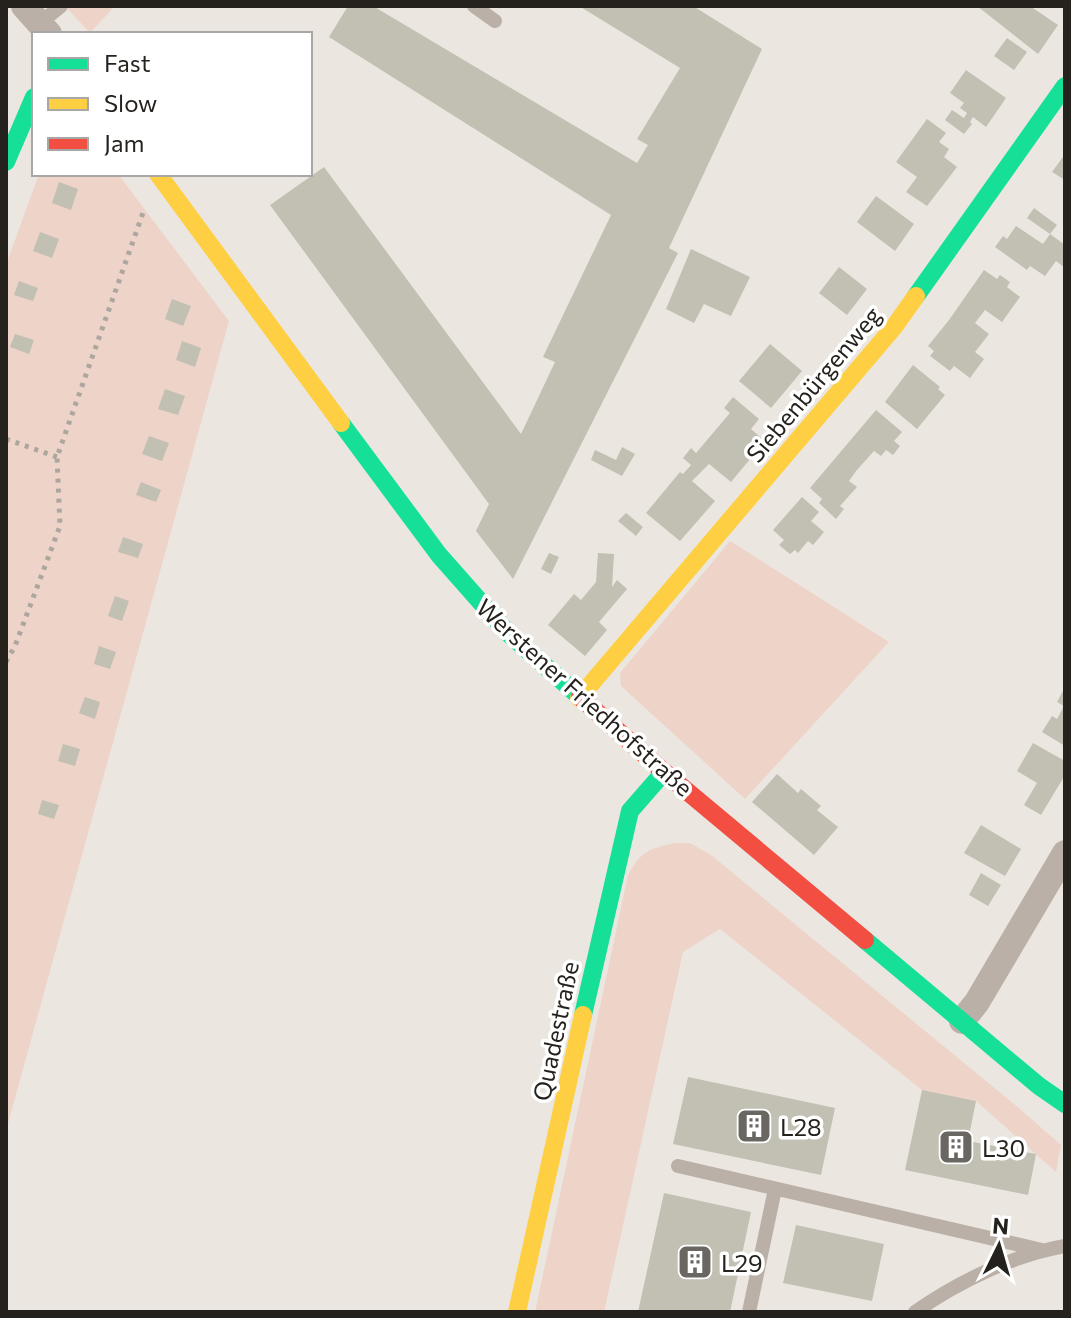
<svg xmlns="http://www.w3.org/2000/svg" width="1071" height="1318" viewBox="0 0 1071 1318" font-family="Commissioner,sans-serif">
  <rect width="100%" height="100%" fill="#ebe7e0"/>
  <path fill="#eed3c9" d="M65 6H115L90 33Z
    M39 174H118L229 321 6 1131V265Z
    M730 541 889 642 745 799 621 686 620 673Z
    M675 843H690L711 855 1020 1109 1061 1145 1056 1172 976 1101 922 1090 720 929 683 952 604 1312H535L628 875C641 851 648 849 675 843Z"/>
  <path fill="#c2bfb3" d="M348 6H373L637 163 648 145 637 139 680 68 579 6H693L762 49 669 248 678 253 513 579 476 531 489 504 270 205 324 167 521 434 555 362 543 357 611 215 329 37Z
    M977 6H1030L1058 25 1038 54Z
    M1007 38 1027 52 1014 70 994 56Z
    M966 70 1006 98 986 127 973 117 970 122 972 124 964 134 945 120 952 110 964 118 967 113 960 108 964 103 950 93Z
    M927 119 946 133 939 142 949 149 944 157 957 167 927 206 906 192 917 177 896 162Z
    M1065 154V180L1052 172Z
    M59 182 78 189 71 210 52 203Z
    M876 196 914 224 895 251 857 222Z
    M1034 208 1057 225 1050 234 1027 218Z
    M1016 226 1043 244 1050 234 1065 245V268L1056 261 1045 276 1030 266 1027 270 995 247 1003 236 1007 239Z
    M40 232 59 239 52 258 33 251Z
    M691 249 750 277 731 316 704 304 694 323 666 309Z
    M839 267 867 289 847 315 819 293Z
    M984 270 997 279 1000 275 1010 282 1007 287 1020 297 1002 322 985 310 975 323 989 334 975 352 984 359 970 378 954 366 950 371 930 356 934 351 928 346 949 320Z
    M19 281 38 288 33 301 14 295Z
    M172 299 191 306 183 326 165 319Z
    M15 334 34 340 29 354 10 347Z
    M182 341 201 348 195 367 176 360Z
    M770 344 802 371 771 408 739 381Z
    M913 365 940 387 938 389 945 395 917 429 885 402Z
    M165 389 185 396 178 415 158 409Z
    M733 397 759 419 751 429 765 441 731 482 709 464 692 481 715 501 680 541 646 513 680 472 683 474 691 465 683 458 691 448 696 453 730 413 724 408Z
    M876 410 902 432 894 441 900 446 893 455 886 450 881 456 874 451 856 471 849 481 857 487 840 506 844 509 836 519 819 503 822 499 810 488Z
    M149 436 169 443 162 461 142 454Z
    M622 447 635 454 622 476 591 460 595 450 616 460Z
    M141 482 161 490 156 502 136 495Z
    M802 497 819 512 811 521 824 532 813 545 808 541 798 553 795 550 790 554 779 545 784 540 773 530Z
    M626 513 643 527 636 536 618 521Z
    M123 537 143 544 138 558 118 552Z
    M549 553 559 557 551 574 541 569Z
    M598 553 614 554 612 587 617 580 627 589 599 622 607 630 585 656 548 625 574 594 581 600 596 582Z
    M115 596 129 601 122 621 108 616Z
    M99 646 116 652 110 669 94 664Z
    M1065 687V746L1042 732 1052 716 1057 719 1064 706 1057 702Z
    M85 697 100 702 95 719 79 713Z
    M1033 743 1065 761V775L1041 815 1024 805 1037 783 1017 771Z
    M63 744 80 749 75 766 58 761Z
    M777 774 798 793 801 789 821 806 817 810 838 827 814 855 752 802Z
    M42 800 59 805 54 819 38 814Z
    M981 825 1021 849 1005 876 964 853Z
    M981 873 1001 885 988 906 969 895Z
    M688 1077 835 1108 821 1175 673 1144Z
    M922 1090 976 1101 968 1141 1036 1154 1028 1195 905 1170Z
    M664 1193 751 1212 730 1312H638Z
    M796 1225 884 1244 872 1301 783 1283Z"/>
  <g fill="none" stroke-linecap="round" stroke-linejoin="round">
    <path stroke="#ada69f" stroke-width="5" stroke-dasharray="4 6" stroke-linecap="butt" d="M6 439 57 457
      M6 662 15 646 60 526 57 457 144 210"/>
    <path stroke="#bbb0a7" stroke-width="14" d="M474 6 495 21
      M40 23 61 6
      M678 1166 1042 1250
      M749 1312 775 1189
      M915 1312C958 1282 1013 1255 1065 1246"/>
    <path stroke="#bbb0a7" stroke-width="26" d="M24 6 49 34
      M962 1021 977 1002 1065 853"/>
    <path stroke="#16e098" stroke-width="18" d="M6 162 34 97
      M916 296 1065 86
      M341 423 439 555 508 633 580 697
      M865 940 1039 1086 1065 1104
      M583 1015 630 811 664 772"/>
    <path stroke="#ffcf43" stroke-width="18" d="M158 174 341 423
      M579 698 894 327 916 296
      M517 1312 583 1015"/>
    <path stroke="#f24e42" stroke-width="18" d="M580 697 664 772 865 940"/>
  </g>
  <defs>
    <symbol id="building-square" viewBox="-11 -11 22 22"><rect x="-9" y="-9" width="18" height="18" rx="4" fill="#6a6762" stroke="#fff"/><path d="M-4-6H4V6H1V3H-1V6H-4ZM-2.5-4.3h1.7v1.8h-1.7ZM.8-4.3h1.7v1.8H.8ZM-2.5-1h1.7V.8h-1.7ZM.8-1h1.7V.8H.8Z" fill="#fff"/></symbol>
  </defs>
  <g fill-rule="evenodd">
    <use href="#building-square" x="734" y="1106" width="40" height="40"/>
    <use href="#building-square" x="936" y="1127" width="40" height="40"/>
    <use href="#building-square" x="675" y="1242" width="40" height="40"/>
  </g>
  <g text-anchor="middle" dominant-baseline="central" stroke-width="7" stroke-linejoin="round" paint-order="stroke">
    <g font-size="24" fill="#25221e" stroke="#fff">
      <text transform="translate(813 384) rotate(-50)">Siebenbürgenweg</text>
      <text transform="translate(585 697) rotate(42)">Werstener Friedhofstraße</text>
      <text transform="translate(555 1031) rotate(-78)">Quadestraße</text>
    </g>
    <g font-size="24" fill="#25221e" stroke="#fff" text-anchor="start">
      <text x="780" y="1126">L28</text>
      <text x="982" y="1147">L30</text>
      <text x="721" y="1262">L29</text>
    </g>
  </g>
  <rect width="1071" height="1318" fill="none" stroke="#25221e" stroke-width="16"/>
  <rect x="32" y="32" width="280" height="144" fill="#ffffff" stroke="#a8a7a5" stroke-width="2"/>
  <rect x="48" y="58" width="40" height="12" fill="#16e098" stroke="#a8a7a5" stroke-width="2"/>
  <text x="104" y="72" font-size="24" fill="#25221e">Fast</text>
  <rect x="48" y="98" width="40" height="12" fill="#ffcf43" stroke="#a8a7a5" stroke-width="2"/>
  <text x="104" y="112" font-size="24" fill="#25221e">Slow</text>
  <rect x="48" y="138" width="40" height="12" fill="#f24e42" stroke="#a8a7a5" stroke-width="2"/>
  <text x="104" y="152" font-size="24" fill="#25221e">Jam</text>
  <g transform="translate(999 1246) rotate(5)" stroke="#ffffff" stroke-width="6" paint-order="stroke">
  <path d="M0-6L14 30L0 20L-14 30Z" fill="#25221e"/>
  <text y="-12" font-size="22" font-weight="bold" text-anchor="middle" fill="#25221e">N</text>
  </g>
</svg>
